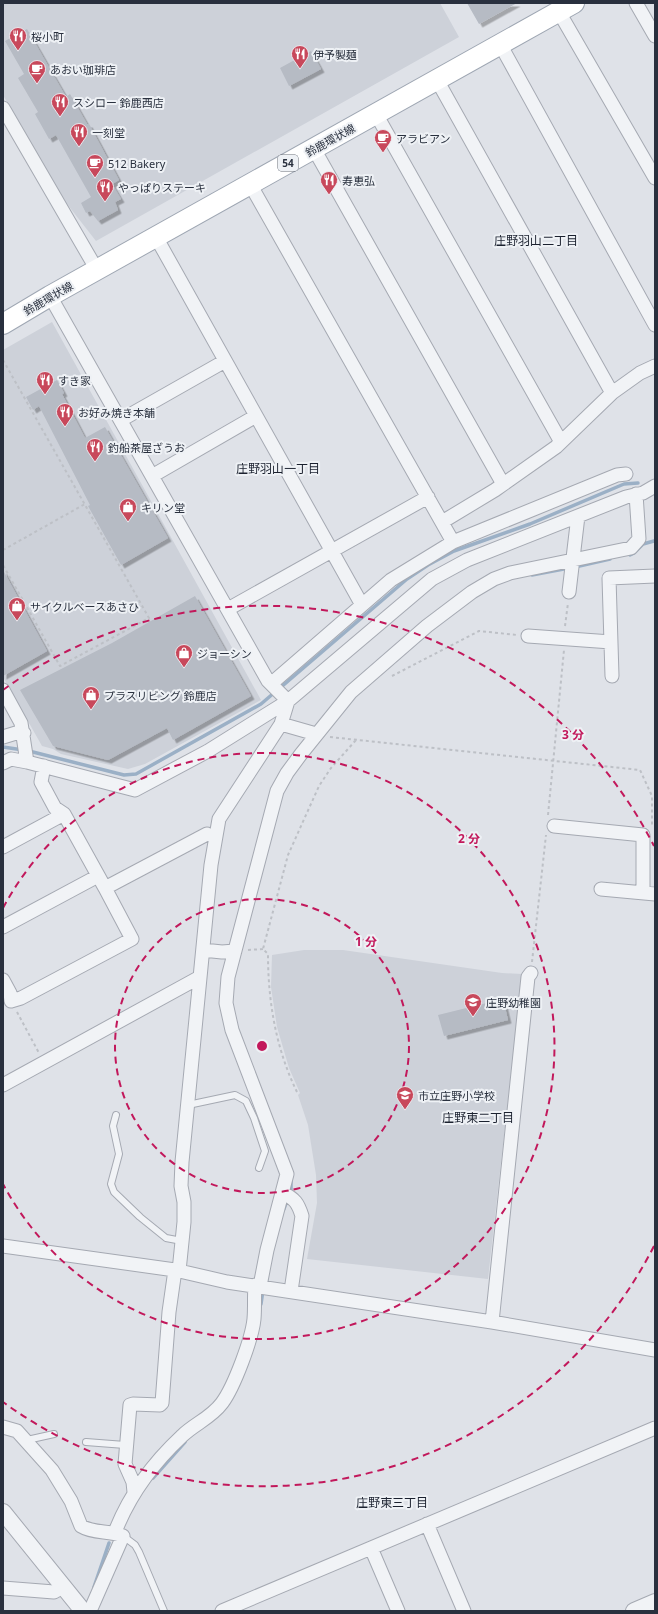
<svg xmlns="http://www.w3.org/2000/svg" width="658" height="1614" viewBox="0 0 658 1614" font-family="'Noto Sans','Noto Sans JP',sans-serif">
  <defs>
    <filter id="shadow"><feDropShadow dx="3.5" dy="3.5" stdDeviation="0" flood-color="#0004"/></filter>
  </defs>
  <rect width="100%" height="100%" fill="#dfe2e8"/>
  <path fill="#cdd1d9" d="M3 3H440L459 37 96 241 60 195 3 95Z
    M52 322 261 700 145 764 128 769 61 754 53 749 42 746 3 677V350Z
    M304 950H343L502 973 522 974 488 1279 307 1259 317 1203 316 1175 308 1125 298 1095 300 1093 289 1068 277 1027 271 987 272 955Z"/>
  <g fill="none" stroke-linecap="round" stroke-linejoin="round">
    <path stroke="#9bb0c6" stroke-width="3.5" d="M630 555 634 553 643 544 654 541
      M575 567 610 559
      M532 575 569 568
      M280 688 407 579 428 565 454 551 530 524 624 484 638 483
      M3 747 23 750
      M29 751 124 775 136 774 261 704 275 692
      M284 1209 291 1189V1180
      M261 1304 263 1290
      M153 1478 185 1442
      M94 1587 109 1543"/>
  </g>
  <path fill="#b6bbc4" filter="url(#shadow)" d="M467 3H517L479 24Z
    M27 29 66 97 70 94 87 124H89L119 180 112 184 121 199 115 202 118 210 98 221 90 211 86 213 81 203 91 197 56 135 49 139 35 114 38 112 18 78 24 74 5 41Z
    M311 51 321 69 289 86 280 68Z
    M57 380 64 393 62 394 85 438 105 427 168 538 121 565 88 506 90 505 39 406 33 410 26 397Z
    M3 570 47 651 3 676Z
    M195 596 251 696 173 740 167 728 108 760 53 746 20 690 112 643Z
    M503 999 508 1020 444 1036 438 1015Z"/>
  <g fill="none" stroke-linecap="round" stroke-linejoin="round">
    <defs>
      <path id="service" d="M188 1105 235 1095 246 1101 254 1118 265 1151 259 1168
        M116 1115 113 1126 119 1154 111 1184 114 1192 140 1217 166 1238 182 1241
        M27 1440 54 1434
        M86 1442 125 1445
        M123 1536 135 1545 139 1552 164 1611"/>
      <path id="minor" d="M636 3 655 36
        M559 12 655 178
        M500 44 655 325
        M437 80 612 393
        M3 108 97 270
        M376 114 561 442
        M314 149 503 484
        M250 184 453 542 391 580 272 683
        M156 237 362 605
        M50 296 268 681 288 701
        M121 420 225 361
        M152 476 256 416
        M442 522 495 490 556 447 612 393 640 373 655 366
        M453 542 617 475 626 474
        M569 592 578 516
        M228 609 428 497
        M528 636 611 642
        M612 676 609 578 655 576
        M3 690 21 723 27 762
        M281 724 316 734
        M3 737 16 733H24
        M3 763 11 759 27 762 135 790 208 751 288 701 432 579 467 560 626 497 643 493 655 486
        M44 766 41 782 55 808 64 814 105 888 207 834
        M554 826 643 835V893
        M3 847 64 814
        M601 889 655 894
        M3 927 98 876
        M203 950 222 952 235 951
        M3 980 10 993 11 1001 21 998 132 939 105 888
        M3 1085 200 977
        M283 1193C295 1199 298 1203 302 1216L291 1291
        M3 1246 175 1270 227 1282 492 1322 655 1350
        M179 1271 184 1222V1202L181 1186 182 1162 211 865 219 819 281 724 288 701
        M260 1286 267 1250 287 1174 232 1030 226 1003 228 977 277 791 287 773 301 754 351 692 427 626 472 592 494 579 510 573 631 548 639 539 636 494
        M492 1322 528 977 531 973
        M3 1427 17 1431 52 1470 71 1501 81 1526C94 1534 109 1530 123 1536L90 1611
        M134 1492 133 1482 125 1464 130 1405 133 1404 160 1405 162 1403 169 1312 175 1270
        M427 1524 464 1611
        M115 1532C129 1496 153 1463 182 1436 194 1424 211 1418 222 1403 234 1387 252 1339 254 1319 255 1308 254 1296 255 1285
        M371 1548 398 1611
        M3 1588 54 1592 63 1587
        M222 1611 655 1428"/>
      <path id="tertiary" d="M3 1512 83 1611
        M634 1611 655 1602"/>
      <path id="primary" d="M3 324 50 296 574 3"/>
    </defs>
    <use href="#service" stroke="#a5a9b2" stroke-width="8"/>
    <use href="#minor" stroke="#a5a9b2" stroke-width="15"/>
    <use href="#tertiary" stroke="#a5a9b2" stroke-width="18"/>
    <use href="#primary" stroke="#9fa7b3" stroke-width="22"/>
    <path stroke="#bdc0c6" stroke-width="2" stroke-dasharray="3 3" stroke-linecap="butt" d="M3 360 149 618 60 666 3 565
      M3 550 85 504
      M565 626 568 603
      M392 676 479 631 517 635
      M330 737 640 770 652 796V827
      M548 815 564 650
      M248 950 263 949
      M532 962 546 835
      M17 1012 39 1053
      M297 1092C276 1049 268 1002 268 954L263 949 288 855 319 786 331 768 356 740"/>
    <use href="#service" stroke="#f1f3f6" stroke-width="6"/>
    <use href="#minor" stroke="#f1f3f6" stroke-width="13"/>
    <use href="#tertiary" stroke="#f1f3f6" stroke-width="16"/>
    <use href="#primary" stroke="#fff" stroke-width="20"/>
  </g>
  <g fill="none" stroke="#c2185b" stroke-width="2" stroke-dasharray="7 5">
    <circle cx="262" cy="1046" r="147"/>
    <path d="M3 908A293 293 0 1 1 3 1184"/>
    <path d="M654 1246A440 440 0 0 1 3 1402M3 690A440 440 0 0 1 654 846"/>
  </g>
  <defs>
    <symbol id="restaurant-pin" viewBox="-11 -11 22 30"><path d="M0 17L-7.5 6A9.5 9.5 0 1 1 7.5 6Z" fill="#c8485b" stroke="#eef1f5"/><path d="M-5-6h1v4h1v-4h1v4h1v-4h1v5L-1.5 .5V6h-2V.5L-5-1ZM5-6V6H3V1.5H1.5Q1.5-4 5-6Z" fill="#fff"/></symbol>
    <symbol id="cafe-pin" viewBox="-11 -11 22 30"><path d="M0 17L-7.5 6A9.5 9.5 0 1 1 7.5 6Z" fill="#c8485b" stroke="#eef1f5"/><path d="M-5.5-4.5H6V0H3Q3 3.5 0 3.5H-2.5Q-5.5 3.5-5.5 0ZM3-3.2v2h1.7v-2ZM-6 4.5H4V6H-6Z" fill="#fff"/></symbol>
    <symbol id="shop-pin" viewBox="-11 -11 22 30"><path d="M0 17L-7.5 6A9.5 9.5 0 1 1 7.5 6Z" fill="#c8485b" stroke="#eef1f5"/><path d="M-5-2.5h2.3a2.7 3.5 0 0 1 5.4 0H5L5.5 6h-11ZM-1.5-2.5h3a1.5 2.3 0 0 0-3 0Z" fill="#fff"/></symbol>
    <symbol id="school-pin" viewBox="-11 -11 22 30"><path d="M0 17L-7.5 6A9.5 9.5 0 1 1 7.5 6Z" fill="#c8485b" stroke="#eef1f5"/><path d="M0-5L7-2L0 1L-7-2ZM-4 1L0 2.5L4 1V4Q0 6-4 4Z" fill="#fff"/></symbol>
  </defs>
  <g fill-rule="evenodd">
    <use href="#restaurant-pin" x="8" y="26" width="20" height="27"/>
    <use href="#restaurant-pin" x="290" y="44" width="20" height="27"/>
    <use href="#cafe-pin" x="27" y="59" width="20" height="27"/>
    <use href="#restaurant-pin" x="50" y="92" width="20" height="27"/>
    <use href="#restaurant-pin" x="69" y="122" width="20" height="27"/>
    <use href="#cafe-pin" x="373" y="128" width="20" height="27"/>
    <use href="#cafe-pin" x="85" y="153" width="20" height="27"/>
    <use href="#restaurant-pin" x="319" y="170" width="20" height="27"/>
    <use href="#restaurant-pin" x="95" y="177" width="20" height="27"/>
    <use href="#restaurant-pin" x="35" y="370" width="20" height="27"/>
    <use href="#restaurant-pin" x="55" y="402" width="20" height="27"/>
    <use href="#restaurant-pin" x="85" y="437" width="20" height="27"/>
    <use href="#shop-pin" x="118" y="497" width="20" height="27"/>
    <use href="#shop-pin" x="7" y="596" width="20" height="27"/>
    <use href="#shop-pin" x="174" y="643" width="20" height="27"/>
    <use href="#shop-pin" x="81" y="685" width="20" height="27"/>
    <use href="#school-pin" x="463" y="992" width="20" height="27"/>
    <use href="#school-pin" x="395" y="1085" width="20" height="27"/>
  </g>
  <g text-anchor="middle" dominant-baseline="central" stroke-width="4" stroke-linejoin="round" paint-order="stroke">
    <rect fill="#eef1f5" stroke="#646a75" stroke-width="1" x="278" y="155" width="20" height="16" rx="3"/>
    <g font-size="10" font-weight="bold" fill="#29303e">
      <text x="288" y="163">54</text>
    </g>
    <g font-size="11" fill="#29303e" stroke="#eef1f5" text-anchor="start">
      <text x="31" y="36">桜小町</text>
      <text x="313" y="54">伊予製麺</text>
      <text x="50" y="69">あおい珈琲店</text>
      <text x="73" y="102">スシロー 鈴鹿西店</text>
      <text x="92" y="132">一刻堂</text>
      <text x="396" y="138">アラビアン</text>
      <text x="108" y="163">512 Bakery</text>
      <text x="342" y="180">寿恵弘</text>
      <text x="118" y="187">やっぱりステーキ</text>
      <text x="58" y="380">すき家</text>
      <text x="78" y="412">お好み焼き本舗</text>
      <text x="108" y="447">釣船茶屋ざうお</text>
      <text x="141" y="507">キリン堂</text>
      <text x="30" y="606">サイクルベースあさひ</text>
      <text x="197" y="653">ジョーシン</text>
      <text x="104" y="695">プラスリビング 鈴鹿店</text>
      <text x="486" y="1002">庄野幼稚園</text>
      <text x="418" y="1095">市立庄野小学校</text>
    </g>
    <g font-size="11" fill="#29303e" stroke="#eef1f5">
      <text transform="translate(330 140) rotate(-29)">鈴鹿環状線</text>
      <text transform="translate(48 298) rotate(-30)">鈴鹿環状線</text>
    </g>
    <g font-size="12" fill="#1b212f" stroke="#eef1f5">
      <text x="536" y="240">庄野羽山二丁目</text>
      <text x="278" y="468">庄野羽山一丁目</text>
      <text x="478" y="1117">庄野東二丁目</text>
      <text x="392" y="1502">庄野東三丁目</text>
    </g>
  </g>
  <circle cx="262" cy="1046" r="6" fill="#c2185b" stroke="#eef1f5" stroke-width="2"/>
  <g font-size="12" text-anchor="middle" font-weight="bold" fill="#c2185b" stroke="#eef1f5" stroke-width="4" stroke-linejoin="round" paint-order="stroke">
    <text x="573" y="739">3 分</text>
    <text x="469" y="843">2 分</text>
    <text x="366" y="946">1 分</text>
  </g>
  <rect width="658" height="1614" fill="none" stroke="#29303e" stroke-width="8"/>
</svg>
